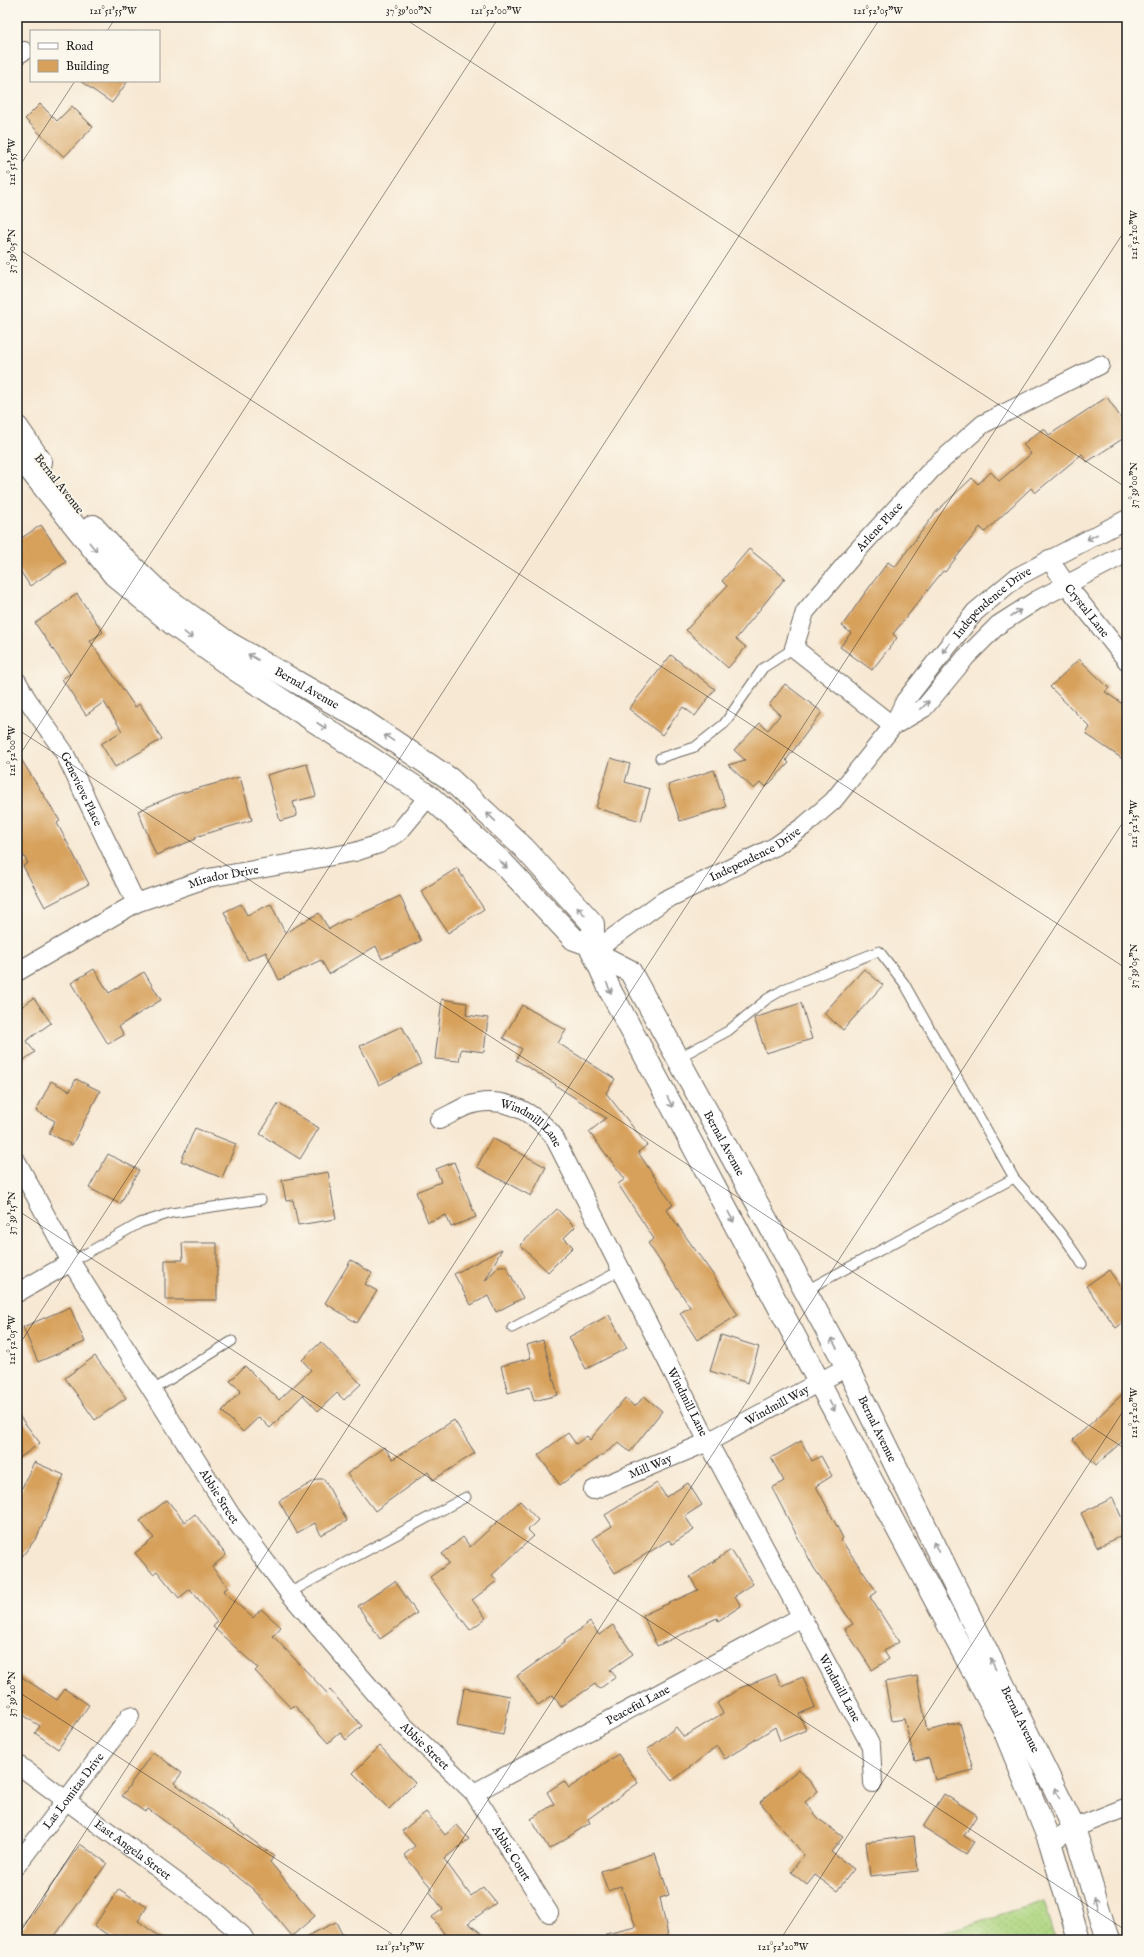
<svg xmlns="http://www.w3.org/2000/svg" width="1144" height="1957" viewBox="0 0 1144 1957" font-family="'IM FELL English',serif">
  <defs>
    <pattern id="grass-dots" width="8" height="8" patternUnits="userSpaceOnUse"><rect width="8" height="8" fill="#afd681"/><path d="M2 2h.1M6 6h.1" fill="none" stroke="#96b76f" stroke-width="1.8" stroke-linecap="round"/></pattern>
  </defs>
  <rect width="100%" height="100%" fill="#fbf7ec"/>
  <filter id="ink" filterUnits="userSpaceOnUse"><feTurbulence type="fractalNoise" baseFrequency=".025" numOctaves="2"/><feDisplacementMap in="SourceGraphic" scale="8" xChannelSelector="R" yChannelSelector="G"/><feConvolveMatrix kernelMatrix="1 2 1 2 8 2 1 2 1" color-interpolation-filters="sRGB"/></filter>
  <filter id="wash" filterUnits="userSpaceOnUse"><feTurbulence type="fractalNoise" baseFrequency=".012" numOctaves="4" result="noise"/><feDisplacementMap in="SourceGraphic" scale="16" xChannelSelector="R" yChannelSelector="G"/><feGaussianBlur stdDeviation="0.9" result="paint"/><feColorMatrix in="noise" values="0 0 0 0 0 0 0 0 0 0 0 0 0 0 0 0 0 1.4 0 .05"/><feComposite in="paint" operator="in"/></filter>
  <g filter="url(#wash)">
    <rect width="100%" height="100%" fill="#f7e8d3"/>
    <path fill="url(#grass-dots)" stroke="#66794e" d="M1044 1901 1056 1940H919Z"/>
    <g id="blocks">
      <path fill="#d7a15b" d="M80 81H128L112 103Z
        M40 104 57 121 72 106 93 127 64 157 25 119Z
        M1107 397 1127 427V436L1087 462 1082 454 1035 493 1031 488 985 532 980 527 945 572 943 571 893 634 897 638 872 670 840 647 851 633 842 626 865 593 888 562 895 567 936 512 972 478 978 484 991 472 999 481 1031 454 1023 444 1044 428 1049 435Z
        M41 525 66 562 30 586 17 566V541Z
        M749 549 785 578 736 639 746 647 728 668 686 630 727 586 722 581Z
        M77 594 103 632 90 641 135 707 140 704 162 739 115 767 101 744 122 731 104 702 86 715 62 679 70 674 35 623Z
        M671 655 715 689 695 716 683 707 662 735 629 709Z
        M1079 659 1109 688 1105 692 1127 707V762L1086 734 1090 727 1050 687Z
        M785 684 822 712 786 760 789 763 766 787 761 782 754 789 728 765 745 760 734 750 760 723 768 730 780 715 769 705Z
        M17 753 60 821 57 823 89 884 45 907 23 866 28 863 17 845Z
        M611 758 630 764 625 782 650 789 641 821 596 808Z
        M307 764 316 796 293 802 297 816 280 821 267 775Z
        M714 770 726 807 680 821 668 785Z
        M240 777 252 820 195 837 196 839 156 855 138 811 177 794Z
        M457 868 484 909 448 933 421 891Z
        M400 896 421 941 382 959 376 946 329 974 321 960 279 980 266 952 248 960 224 912 241 904 247 915 271 904 285 933 319 913 329 929 347 919 348 920Z
        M94 969 109 993 144 972 161 1000 119 1026 124 1035 108 1044 71 983Z
        M864 969 883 985 843 1030 824 1013Z
        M34 998 51 1023 26 1041 35 1052 17 1065V1010Z
        M442 999 467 1003 466 1015 488 1018 484 1052 461 1049 459 1061 435 1059Z
        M801 1003 812 1039 766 1053 754 1018Z
        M522 1005 566 1030 558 1043 615 1079 606 1093 647 1145 638 1152 673 1205 666 1209 714 1276 738 1315 697 1340 680 1313 690 1307 648 1243 654 1239 618 1184 625 1179 589 1132 606 1118 555 1085 556 1084 516 1060 522 1049 503 1038Z
        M402 1026 421 1064 379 1085 360 1046Z
        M76 1079 100 1091 72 1145 49 1133 55 1121 36 1111 51 1081 70 1091Z
        M279 1103 319 1128 300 1159 260 1134Z
        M195 1128 236 1144 222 1178 181 1161Z
        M492 1138 546 1167 531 1196 477 1167Z
        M108 1154 139 1170 120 1204 89 1188Z
        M454 1162 476 1217 451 1227 446 1215 428 1222 416 1192 441 1182 436 1169Z
        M328 1172 336 1219 298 1225 293 1200 286 1201 282 1180Z
        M557 1209 575 1227 564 1238 573 1247 548 1272 520 1245Z
        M182 1243H217V1300H165V1260H183Z
        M502 1249 485 1281 499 1266H506L523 1298 496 1312 488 1296 471 1305 454 1274Z
        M351 1260 372 1273 365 1284 377 1291 357 1323 325 1303Z
        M1109 1270 1127 1296V1320L1116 1328 1086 1286Z
        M70 1307 85 1342 38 1362 23 1327Z
        M609 1315 627 1348 586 1369 569 1337Z
        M721 1335 759 1347 748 1383 710 1371Z
        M543 1340 558 1395 534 1401 530 1387 508 1393 501 1366 531 1358 527 1345Z
        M321 1342 361 1384 344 1400 337 1393 318 1411 303 1395 270 1428 259 1417 243 1432 222 1411 241 1391 230 1381 245 1366 279 1400 311 1370 302 1360Z
        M95 1356 126 1398 95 1420 65 1378Z
        M1127 1390V1437L1096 1465 1073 1440Z
        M644 1396 662 1411 630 1452 619 1443 560 1485 538 1455 568 1433 576 1444 587 1436 590 1440 625 1398 635 1407Z
        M17 1413 40 1443 17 1460Z
        M454 1420 475 1453 433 1480 428 1472 375 1511 347 1474 384 1447 393 1459Z
        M801 1441 812 1461 821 1456 832 1476 816 1486 843 1538 841 1540 877 1592 870 1597 899 1642 884 1651 889 1659 872 1670 845 1629 853 1624 814 1568 772 1488 784 1481 771 1458Z
        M34 1462 64 1475 37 1537 17 1563V1499Z
        M318 1479H324L347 1521 321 1535 315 1523 297 1533 279 1501Z
        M657 1483 666 1497 688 1483 702 1505 685 1516 694 1530 672 1544 669 1540 615 1573 593 1538 612 1526 605 1515Z
        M1113 1498 1127 1530V1534L1097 1547 1081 1513Z
        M167 1500 185 1522 195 1514 226 1555 212 1567 228 1587 223 1591 253 1618 261 1609 281 1627 273 1636 327 1693 330 1690 362 1726 346 1740 340 1732 328 1743 294 1705 291 1708 255 1671 258 1668 213 1627 217 1622 190 1589 179 1598 157 1571 153 1574 135 1553 154 1538 140 1521Z
        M520 1501 538 1520 528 1530 534 1536 492 1575 497 1581 472 1600 486 1618 470 1630 430 1577 449 1563 442 1554 463 1537 470 1547Z
        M731 1550 753 1584 735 1596 741 1606 718 1621 717 1618 657 1646 643 1615 698 1590 690 1577Z
        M395 1581 417 1613 380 1639 358 1606Z
        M590 1622 599 1635 613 1625 633 1654 610 1670 616 1677 599 1689 595 1684 561 1707 553 1695 538 1705 517 1676 565 1642 564 1641Z
        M17 1674 57 1700 65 1689 89 1705 58 1749 35 1733 40 1726 17 1711Z
        M776 1674 781 1686 803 1677 815 1707 799 1714 806 1730 780 1741 775 1727 725 1759 717 1746 672 1781 647 1750 676 1727 684 1737 723 1713 717 1703 740 1688Z
        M917 1676 927 1731 960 1723 973 1770 935 1780 929 1758 915 1761 904 1719 892 1721 885 1682Z
        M464 1688 510 1696 503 1735 457 1726Z
        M380 1746 415 1783 389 1809 353 1773Z
        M153 1752 182 1773 174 1783 274 1856 270 1862 315 1916 292 1936 254 1890 210 1854 148 1809 145 1812 122 1796Z
        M618 1754 638 1783 588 1819 590 1823 549 1849 531 1819 554 1804 547 1792 564 1781 569 1788Z
        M799 1769 818 1791 805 1802 819 1819 843 1837 831 1852 854 1869 837 1891 815 1875 807 1885 791 1872 804 1855 760 1802Z
        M944 1794 977 1815 964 1836 974 1842 966 1854 923 1827Z
        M426 1812 445 1835 457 1825 469 1839 444 1859 471 1896 483 1887 496 1903 468 1923 490 1940H449L432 1917 443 1909 430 1892 433 1890 404 1855 415 1846 402 1831Z
        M914 1836 918 1871 870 1876 866 1842Z
        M80 1844 107 1863 52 1940H17V1936L36 1907Z
        M655 1853 669 1895 660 1898 669 1940H606V1934L636 1927 621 1886 608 1891 601 1871Z
        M119 1889 147 1907 138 1921 164 1940H116L94 1926Z
        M336 1922 345 1940H299Z"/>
    </g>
  </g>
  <g filter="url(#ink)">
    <use href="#blocks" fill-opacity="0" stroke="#69635c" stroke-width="1"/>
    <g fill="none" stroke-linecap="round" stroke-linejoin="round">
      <defs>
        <path id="service" d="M660 758 695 747 724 724 763 668 794 648
          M678 1058 728 1031 767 999 786 988 879 951 904 983 1014 1178 805 1291
          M1014 1178C1039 1206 1062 1232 1082 1264
          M71 1262 140 1223 171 1213 261 1200
          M512 1328 621 1270
          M153 1390 232 1341
          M289 1593 466 1497"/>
        <g id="minor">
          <path d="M17 55 24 51"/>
          <path id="s1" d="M1049 559 1066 584 1127 661"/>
          <path id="s2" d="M17 681 27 699 64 752 136 903"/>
          <path id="s3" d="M893 726 794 648 805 612 855 553 932 469 983 424 1100 365"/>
          <path d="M893 726 924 708 966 657 998 625 1037 600 1127 553"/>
          <path id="s4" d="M593 952 663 901 776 846 804 826 833 801 893 726 905 701 975 612 1017 577 1127 519"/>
          <path id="s5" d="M17 972 136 903 208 878 355 852 379 844 399 832 429 796"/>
          <path id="s6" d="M439 1120C447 1116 456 1111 464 1107 498 1094 530 1108 553 1135L708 1442 871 1746 873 1783"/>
          <path id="s7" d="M17 1162 71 1262 231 1515 289 1593 399 1721 474 1793 549 1913"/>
          <path d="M17 1293 71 1262"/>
          <path id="s8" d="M593 1490 708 1442 847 1367"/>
          <path id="s9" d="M17 1764 205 1903 242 1935 245 1940"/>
          <path id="s10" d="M474 1793 801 1617"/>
          <path d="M1050 1842 1074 1828 1127 1807"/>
          <path id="s11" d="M17 1865 130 1716"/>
        </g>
        <g id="secondary">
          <path d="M17 427 41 462"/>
          <path d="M17 450 31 471 114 575 174 625 236 670 429 796 503 863 574 939 588 944 593 952 611 992 1003 1727 1050 1842 1079 1940"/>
          <path id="s12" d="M93 526 111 546 162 595 227 642 361 719 450 779 524 848 593 924V934L588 944"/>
          <path id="s13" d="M593 952 630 971 847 1367 1074 1828 1108 1940"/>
        </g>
      </defs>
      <use href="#service" stroke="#69635c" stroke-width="11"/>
      <use href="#minor" stroke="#69635c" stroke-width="20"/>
      <use href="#secondary" stroke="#69635c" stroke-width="24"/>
      <use href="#service" stroke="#fff" stroke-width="9"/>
      <use href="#minor" stroke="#fff" stroke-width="18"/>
      <use href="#secondary" stroke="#fff" stroke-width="22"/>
    </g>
    <defs><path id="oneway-shaft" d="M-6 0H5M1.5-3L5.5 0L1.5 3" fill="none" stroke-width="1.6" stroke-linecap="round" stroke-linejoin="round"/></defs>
    <g stroke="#999">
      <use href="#oneway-shaft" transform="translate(1092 537) rotate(153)"/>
      <use href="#oneway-shaft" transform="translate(93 547) rotate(51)"/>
      <use href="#oneway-shaft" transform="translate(1016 613) rotate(-33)"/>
      <use href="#oneway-shaft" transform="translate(188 635) rotate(36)"/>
      <use href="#oneway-shaft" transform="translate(946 648) rotate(129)"/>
      <use href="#oneway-shaft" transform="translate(253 657) rotate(-150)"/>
      <use href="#oneway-shaft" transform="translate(925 705) rotate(-45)"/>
      <use href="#oneway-shaft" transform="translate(322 726) rotate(33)"/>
      <use href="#oneway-shaft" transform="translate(389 738) rotate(-146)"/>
      <use href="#oneway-shaft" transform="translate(491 817) rotate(-137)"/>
      <use href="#oneway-shaft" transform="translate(503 864) rotate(45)"/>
      <use href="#oneway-shaft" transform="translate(581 911) rotate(-132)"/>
      <use href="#oneway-shaft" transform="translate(609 988) rotate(66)"/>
      <use href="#oneway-shaft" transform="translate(670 1102) rotate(62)"/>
      <use href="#oneway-shaft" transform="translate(731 1217) rotate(62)"/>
      <use href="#oneway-shaft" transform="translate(834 1343) rotate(-119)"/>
      <use href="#oneway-shaft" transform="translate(832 1406) rotate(62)"/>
      <use href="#oneway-shaft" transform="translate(936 1547) rotate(-116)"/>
      <use href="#oneway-shaft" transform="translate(993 1664) rotate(-116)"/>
      <use href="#oneway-shaft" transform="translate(1057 1793) rotate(-116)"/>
      <use href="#oneway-shaft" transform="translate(1096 1903) rotate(-107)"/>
    </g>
  </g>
  <path fill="none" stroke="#1c1c1c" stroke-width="1" stroke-opacity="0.45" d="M402 17 1127 488M107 31 116 17M17 170 75 81M17 248 1127 969M17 729 1127 1450M17 759 499 17M17 1210 1127 1931M17 1348 881 17M17 1691 401 1940M17 1937 1127 227M397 1940 1127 816M780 1940 1127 1405"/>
  <g text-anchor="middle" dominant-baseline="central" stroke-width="3.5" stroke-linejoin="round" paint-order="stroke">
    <g font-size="12" fill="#1c1c1c" stroke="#fbf7ec">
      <text transform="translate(59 484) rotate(52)">Bernal Avenue</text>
      <text stroke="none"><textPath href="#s3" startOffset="277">Arlene Place</textPath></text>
      <text stroke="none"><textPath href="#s4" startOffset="541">Independence Drive</textPath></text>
      <text stroke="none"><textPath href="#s1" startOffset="64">Crystal Lane</textPath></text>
      <text stroke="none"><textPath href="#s12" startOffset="270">Bernal Avenue</textPath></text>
      <text stroke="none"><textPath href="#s2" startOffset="126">Genevieve Place</textPath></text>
      <text stroke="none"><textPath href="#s4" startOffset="190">Independence Drive</textPath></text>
      <text stroke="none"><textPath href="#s5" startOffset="229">Mirador Drive</textPath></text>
      <text stroke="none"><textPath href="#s6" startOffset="103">Windmill Lane</textPath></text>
      <text stroke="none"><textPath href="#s13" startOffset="238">Bernal Avenue</textPath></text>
      <text stroke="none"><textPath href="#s6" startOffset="427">Windmill Lane</textPath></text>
      <text stroke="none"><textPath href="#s8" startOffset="203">Windmill Way</textPath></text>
      <text stroke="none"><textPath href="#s13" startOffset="562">Bernal Avenue</textPath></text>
      <text stroke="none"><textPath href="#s8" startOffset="62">Mill Way</textPath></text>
      <text stroke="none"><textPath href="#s7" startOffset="391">Abbie Street</textPath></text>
      <text stroke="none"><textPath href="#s6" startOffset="751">Windmill Lane</textPath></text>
      <text stroke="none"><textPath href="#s10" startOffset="186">Peaceful Lane</textPath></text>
      <text stroke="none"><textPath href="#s13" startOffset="886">Bernal Avenue</textPath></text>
      <text stroke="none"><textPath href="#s7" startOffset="715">Abbie Street</textPath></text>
      <text stroke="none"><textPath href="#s11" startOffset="93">Las Lomitas Drive</textPath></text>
      <text stroke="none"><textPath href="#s9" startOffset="144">East Angela Street</textPath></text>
      <text stroke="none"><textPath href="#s7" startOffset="854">Abbie Court</textPath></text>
    </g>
  </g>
  <rect width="1144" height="1957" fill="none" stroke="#fbf7ec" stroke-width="44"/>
  <rect x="30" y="30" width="130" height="52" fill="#fbf7ec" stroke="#a29f99"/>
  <rect x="38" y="43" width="20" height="6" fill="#ffffff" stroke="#a29f99"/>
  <text x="66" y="50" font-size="12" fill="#1c1c1c">Road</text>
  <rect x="38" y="60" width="20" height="12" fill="#d7a15b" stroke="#a29f99"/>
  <text x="66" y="70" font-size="12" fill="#1c1c1c">Building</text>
  <rect x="22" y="22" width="1100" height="1913" fill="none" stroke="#1c1c1c" stroke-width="1.5"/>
  <g font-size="10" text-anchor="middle" fill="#1c1c1c">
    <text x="113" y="14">121°51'55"W</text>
    <text x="409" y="14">37°39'00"N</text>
    <text x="496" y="14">121°52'00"W</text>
    <text x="878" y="14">121°52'05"W</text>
    <text transform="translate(11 162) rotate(-90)" y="4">121°51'55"W</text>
    <text transform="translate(1133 235) rotate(-90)" y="4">121°52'10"W</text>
    <text transform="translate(11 251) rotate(-90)" y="4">37°39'05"N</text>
    <text transform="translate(1133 485) rotate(-90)" y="4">37°39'00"N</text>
    <text transform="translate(11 751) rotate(-90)" y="4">121°52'00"W</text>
    <text transform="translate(1133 824) rotate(-90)" y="4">121°52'15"W</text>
    <text transform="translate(1133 966) rotate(-90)" y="4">37°39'05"N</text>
    <text transform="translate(11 1213) rotate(-90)" y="4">37°39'15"N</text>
    <text transform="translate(11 1340) rotate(-90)" y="4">121°52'05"W</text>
    <text transform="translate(1133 1413) rotate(-90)" y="4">121°52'20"W</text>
    <text transform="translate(11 1694) rotate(-90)" y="4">37°39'20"N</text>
    <text x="400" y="1950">121°52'15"W</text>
    <text x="783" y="1950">121°52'20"W</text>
  </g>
</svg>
